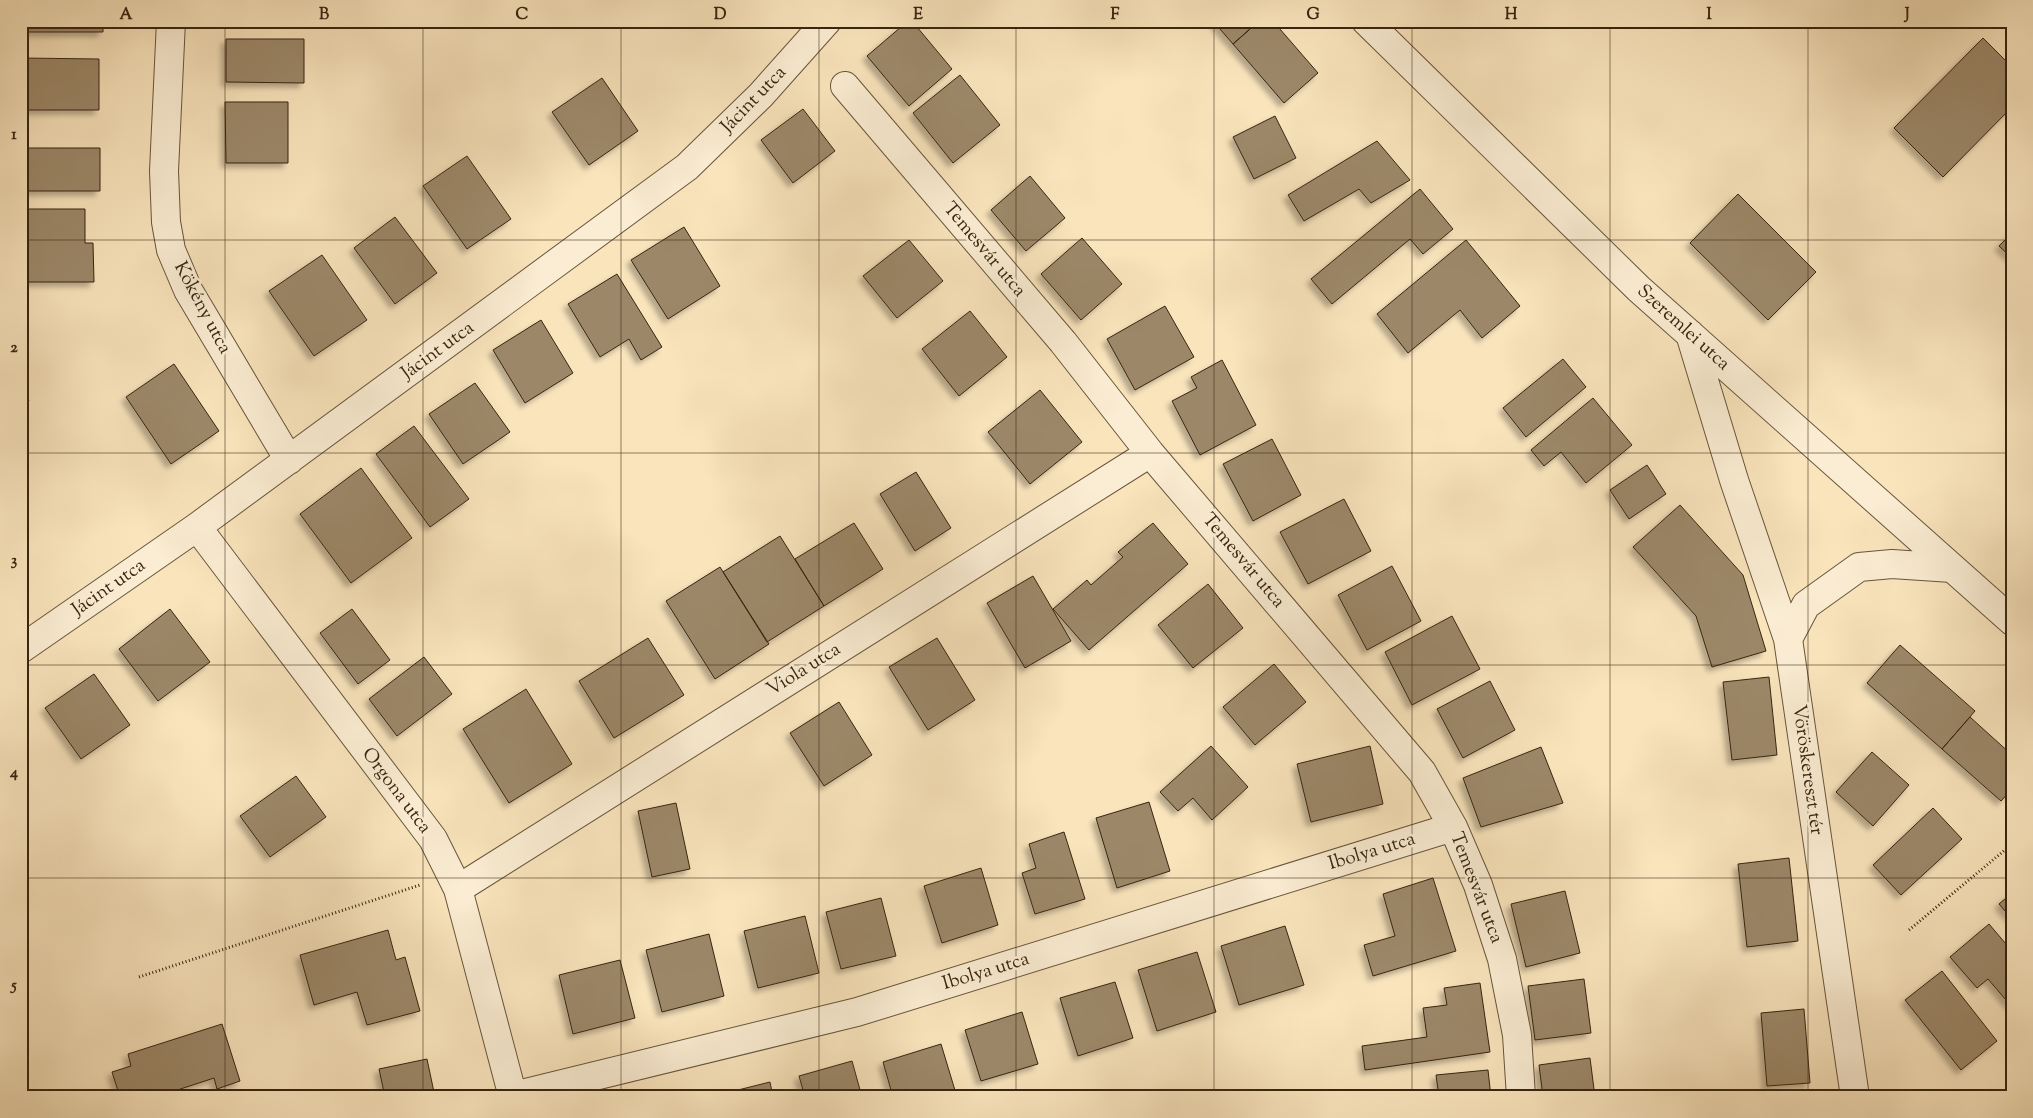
<svg xmlns="http://www.w3.org/2000/svg" width="2033" height="1118" viewBox="0 0 2033 1118" font-family="'Sorts Mill Goudy',serif">
  <defs>
    <filter id="shadow"><feDropShadow dx="-4.5" dy="4.5" stdDeviation="2.5" flood-color="#0004"/></filter>
  </defs>
  <rect width="100%" height="100%" fill="#f9e4bc"/>
  <filter id="stains"><feTurbulence type="fractalNoise" baseFrequency=".004" numOctaves="4"/><feColorMatrix values="0 0 0 0 .2 0 0 0 0 .09 0 0 0 0 .02 0 0 0 .5 -.17"/></filter>
  <radialGradient id="worn" r=".72"><stop offset=".6" stop-color="#630" stop-opacity="0"/><stop offset="1" stop-color="#630" stop-opacity=".3"/></radialGradient>
  <path fill="#9c8869" stroke="#372510" filter="url(#shadow)" d="M27 21H103V32H27Z
    M908 21H912L952 69 909 106 867 56Z
    M1213 21H1259L1233 44Z
    M1259 21H1273L1318 73 1284 103 1233 44Z
    M1983 38 2012 67V107L1943 177 1894 128Z
    M226 39H304V83L226 82Z
    M21 58 99 59V110H21Z
    M960 75 1000 125 953 163 913 113Z
    M602 78 638 131 589 165 552 112Z
    M225 102H288V163H226Z
    M803 109 835 151 793 183 761 140Z
    M1275 116 1296 158 1254 179 1233 137Z
    M1377 141 1410 180 1371 203 1359 189 1304 221 1288 195Z
    M21 148H100V191H21Z
    M467 156 511 219 467 249 423 186Z
    M1030 176 1065 218 1026 251 991 210Z
    M1420 189 1453 229 1423 254 1410 239 1332 304 1311 279Z
    M1738 194 1816 272 1768 320 1690 243Z
    M21 209H85V243H93L94 282H21Z
    M395 217 437 273 395 304 354 248Z
    M684 227 720 286 668 319 631 260Z
    M2012 233V258L1999 246Z
    M1082 238 1122 284 1081 320 1041 274Z
    M909 240 943 281 897 318 863 276Z
    M1466 240 1520 306 1482 338 1460 310 1408 353 1377 314Z
    M322 255 367 320 314 356 269 291Z
    M617 274 662 347 641 360 629 339 600 357 568 304Z
    M1165 306 1194 357 1135 390 1107 339Z
    M970 311 1007 357 959 396 922 349Z
    M541 320 573 373 525 403 493 350Z
    M1563 359 1586 387 1526 437 1503 408Z
    M1222 360 1256 425 1200 455 1172 401 1197 388 1191 377Z
    M174 364 219 431 171 464 126 397Z
    M475 383 510 432 463 464 429 414Z
    M21 386 29 401 21 406Z
    M1040 390 1082 442 1030 484 988 432Z
    M1593 398 1632 445 1586 483 1561 452 1544 466 1531 450Z
    M414 426 469 499 430 527 376 454Z
    M1272 439 1301 495 1253 521 1223 464Z
    M1647 465 1666 494 1629 519 1610 490Z
    M361 468 412 538 351 583 300 514Z
    M916 472 951 528 915 551 880 494Z
    M1344 499 1371 551 1308 584 1280 532Z
    M1680 505 1743 575 1766 651 1712 667 1696 616 1633 547Z
    M854 523 883 569 824 606 795 559Z
    M1153 523 1188 564 1089 650 1053 609 1087 580 1091 585 1123 557 1118 552Z
    M780 536 824 606 767 642 723 572Z
    M1392 566 1421 621 1367 650 1338 595Z
    M720 567 769 644 715 679 666 601Z
    M1033 576 1071 641 1025 668 987 603Z
    M1208 584 1243 628 1193 668 1158 625Z
    M170 609 210 662 158 701 119 649Z
    M352 609 390 660 358 684 320 633Z
    M1452 616 1480 669 1412 705 1385 652Z
    M648 638 684 695 614 738 579 681Z
    M937 638 975 700 928 730 889 667Z
    M1900 645 1975 711 1942 749 1867 683Z
    M424 657 452 694 397 736 369 699Z
    M1274 664 1306 702 1255 745 1223 707Z
    M94 674 130 725 81 759 45 708Z
    M1769 677 1777 755 1732 760 1723 682Z
    M1490 681 1515 730 1463 758 1437 709Z
    M526 689 572 764 509 803 463 729Z
    M839 702 872 755 824 786 790 733Z
    M1970 717 2012 755V789L2001 801 1942 749Z
    M1211 746 1248 787 1212 820 1193 798 1178 811 1160 792Z
    M1370 746 1383 804 1311 822 1297 764Z
    M1541 747 1563 803 1481 827 1463 778Z
    M1872 752 1909 785 1873 826 1836 792Z
    M296 776 326 817 270 857 240 816Z
    M1149 802 1170 871 1117 888 1096 818Z
    M676 803 690 869 652 877 638 811Z
    M1933 808 1962 839 1901 895 1873 865Z
    M1064 832 1085 899 1035 914 1022 873 1036 868 1029 844Z
    M1789 858 1798 941 1747 947 1738 864Z
    M981 868 998 925 942 943 924 886Z
    M1433 878 1456 951 1373 976 1364 945 1395 936 1383 894Z
    M1565 891 1580 953 1526 967 1511 904Z
    M2012 893V919L1999 904Z
    M881 898 896 956 841 969 826 912Z
    M805 916 819 973 758 988 744 931Z
    M1989 924 2012 951V1007L1988 979 1977 988 1950 957Z
    M1285 926 1304 985 1239 1005 1221 946Z
    M388 930 396 960 405 957 420 1011 367 1025 357 992 314 1005 300 955Z
    M709 934 724 996 662 1012 646 950Z
    M1197 952 1216 1012 1157 1031 1138 970Z
    M620 960 635 1018 573 1034 559 975Z
    M1942 971 1997 1041 1961 1070 1905 1000Z
    M1584 979 1591 1033 1535 1040 1528 986Z
    M1115 982 1133 1038 1078 1056 1060 998Z
    M1480 983 1490 1052 1365 1070 1362 1046 1427 1037 1423 1008 1447 1005 1444 988Z
    M1804 1009 1810 1083 1767 1086 1761 1013Z
    M1022 1012 1038 1064 981 1081 965 1030Z
    M222 1024 240 1081 217 1089 214 1078 156 1097H120L112 1072 131 1066 128 1054Z
    M941 1044 957 1097H893L883 1062Z
    M1590 1058 1595 1097H1543L1539 1065Z
    M427 1059 435 1097H385L379 1069Z
    M852 1061 862 1097H805L799 1076Z
    M1488 1070 1491 1097H1439L1436 1075Z
    M770 1082 773 1097H710Z"/>
  <g fill="none" stroke-linecap="round" stroke-linejoin="round">
    <defs>
      <path id="minor" d="M171 21 164 171 166 222 171 250 188 290 289 460
        M1366 21 1639 289 2012 621
        M845 86 1063 342 1150 453 1422 772 1453 827 1478 885 1502 959 1517 1035 1521 1097
        M1690 334 1734 480 1788 639
        M197 527 433 839 458 889 513 1097
        M21 649 197 527 687 167 761 95 827 21
        M458 889 1150 453
        M513 1096 857 1012 1453 827
        M1855 1097 1788 639 1806 605 1859 567 1892 564 1952 568"/>
    </defs>
    <use href="#minor" stroke="#68553b" stroke-width="30"/>
    <path stroke="#372510" stroke-width="3" stroke-dasharray="1 2.5" stroke-linecap="butt" d="M1909 930 2012 844
      M139 977 420 885"/>
    <use href="#minor" stroke="#fbedd3" stroke-width="28"/>
  </g>
  <path fill="none" stroke="#372510" stroke-width="1" stroke-opacity="0.55" d="M225 21V1097M423 21V1097M621 21V1097M819 21V1097M1016 21V1097M1214 21V1097M1412 21V1097M1610 21V1097M1808 21V1097M21 240H2012M21 453H2012M21 665H2012M21 878H2012"/>
  <g text-anchor="middle" dominant-baseline="central" stroke-width="5" stroke-linejoin="round" paint-order="stroke">
    <g font-size="19" fill="#372510" stroke="#fbedd3">
      <text transform="translate(754 100) rotate(-46)">Jácint utca</text>
      <text transform="translate(984 250) rotate(50)">Temesvár utca</text>
      <text transform="translate(202 308) rotate(62)">Kökény utca</text>
      <text transform="translate(1683 328) rotate(42)">Szeremlei utca</text>
      <text transform="translate(438 351) rotate(-36)">Jácint utca</text>
      <text transform="translate(1243 561) rotate(50)">Temesvár utca</text>
      <text transform="translate(109 588) rotate(-35)">Jácint utca</text>
      <text transform="translate(804 670) rotate(-32)">Viola utca</text>
      <text transform="translate(1807 770) rotate(82)">Vöröskereszt tér</text>
      <text transform="translate(396 791) rotate(53)">Orgona utca</text>
      <text transform="translate(1372 852) rotate(-17)">Ibolya utca</text>
      <text transform="translate(1476 888) rotate(69)">Temesvár utca</text>
      <text transform="translate(986 972) rotate(-17)">Ibolya utca</text>
    </g>
  </g>
  <rect width="2033" height="1118" fill="none" stroke="#f9e4bc" stroke-width="55"/>
  <rect x="28" y="28" width="1978" height="1062" fill="none" stroke="#372510" stroke-width="2"/>
  <g font-size="16" text-anchor="middle" font-weight="bold" fill="#372510">
    <text x="126" y="19">A</text>
    <text x="324" y="19">B</text>
    <text x="522" y="19">C</text>
    <text x="720" y="19">D</text>
    <text x="918" y="19">E</text>
    <text x="1115" y="19">F</text>
    <text x="1313" y="19">G</text>
    <text x="1511" y="19">H</text>
    <text x="1709" y="19">I</text>
    <text x="1907" y="19">J</text>
    <text x="14" y="139">1</text>
    <text x="14" y="352">2</text>
    <text x="14" y="565">3</text>
    <text x="14" y="777">4</text>
    <text x="14" y="990">5</text>
  </g>
  <rect width="100%" height="100%" filter="url(#stains)"/>
  <rect width="100%" height="100%" fill="url(#worn)"/>
</svg>
